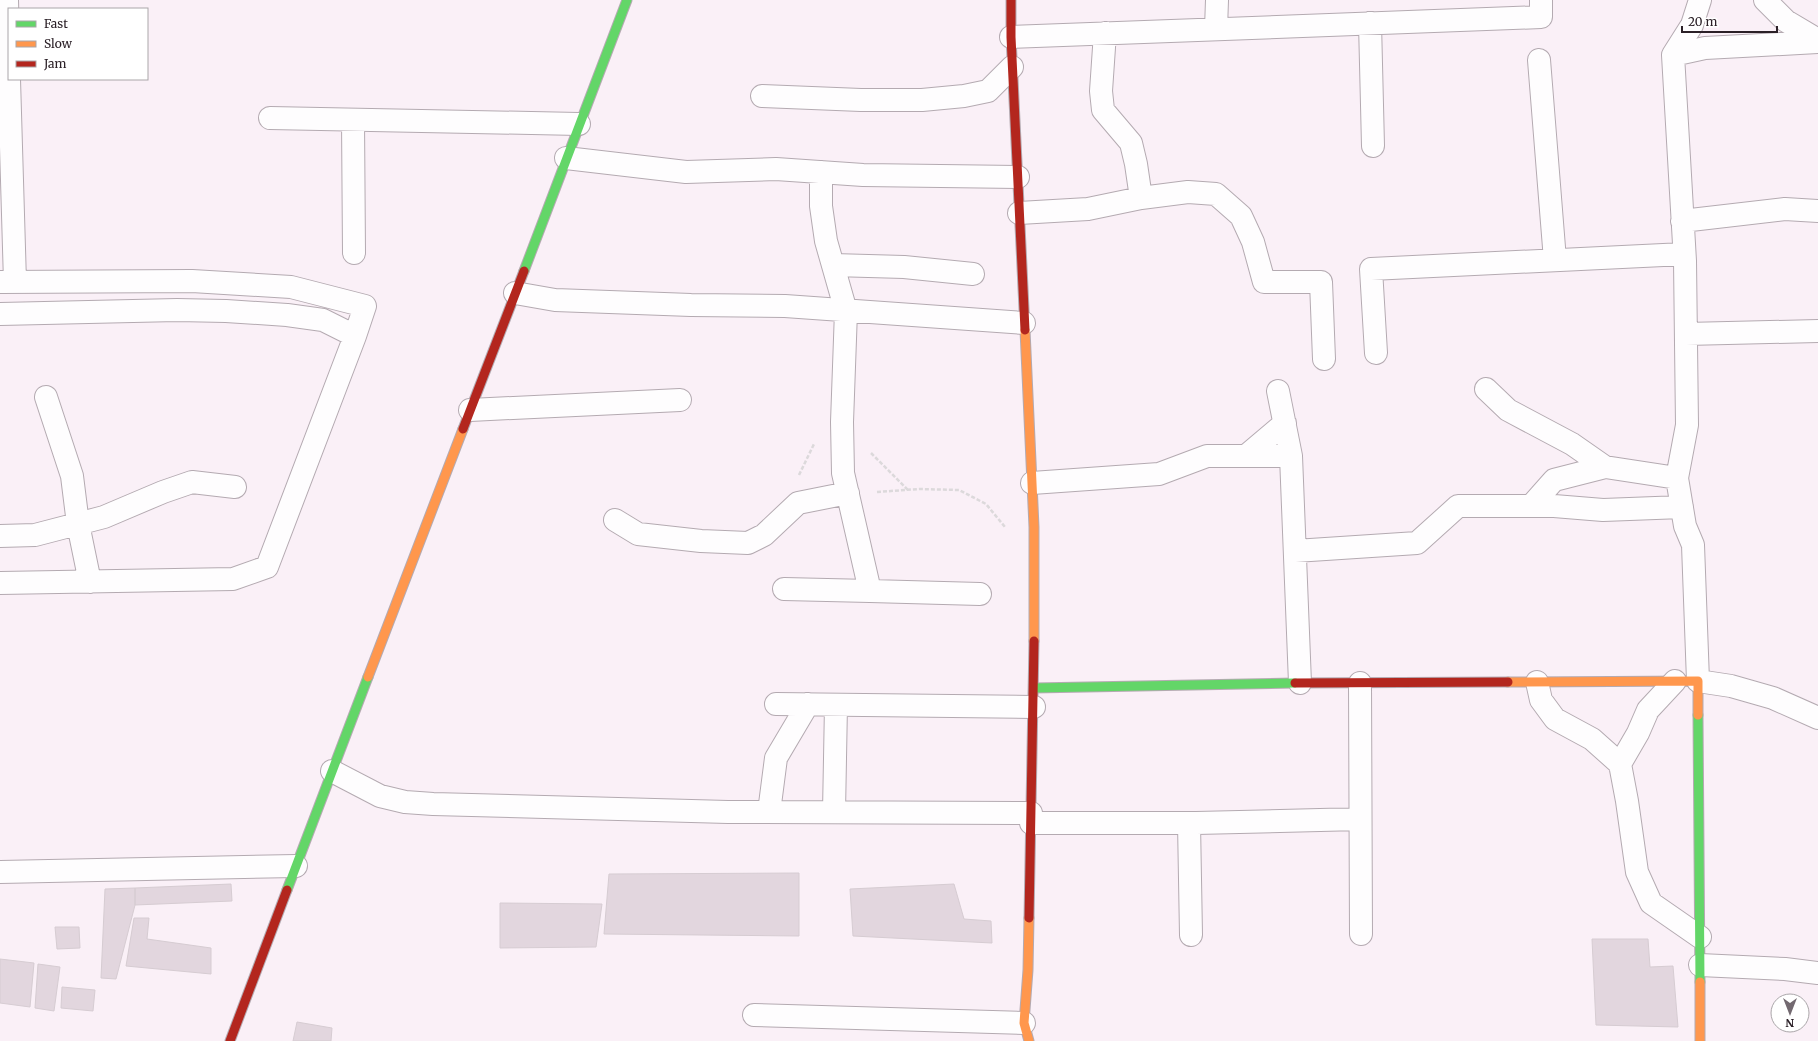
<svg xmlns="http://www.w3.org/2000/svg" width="1818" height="1041" viewBox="0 0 1818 1041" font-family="Merriweather,serif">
  <rect width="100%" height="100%" fill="#faf0f7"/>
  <path fill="#e2d6de" stroke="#d6ccd2" d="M799 873V936L604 934 609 874Z
    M231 884 232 901 135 905V888Z
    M954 884 964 919 991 921 992 943 853 936 850 889Z
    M135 888V905L116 979 101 978 105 889Z
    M500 903 602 904 596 947 500 948Z
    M134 918H149L147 939 211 948V974L126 966Z
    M55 927H79L80 948 57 949Z
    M1592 939H1648L1650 967 1673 966 1678 1027 1596 1025Z
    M0 959 34 963 30 1007 0 1003Z
    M38 964 60 967 54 1011 35 1008Z
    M62 987 95 990 93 1011 61 1008Z
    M297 1022 332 1028 331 1041H293Z"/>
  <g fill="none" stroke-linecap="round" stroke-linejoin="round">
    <defs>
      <path id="street" d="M7 0 9 78
        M1700 0 1692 25 1673 55 1685 261 1687 425 1677 478 1685 526 1693 545 1698 681 1731 686 1773 698 1818 718
        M1765 0 1786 21 1818 40
        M1370 23 1373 146
        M1216 29 1217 0
        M1105 33 1101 91 1103 110 1131 143 1136 164 1141 198
        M1011 37 1541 17V0
        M1673 55 1705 48 1818 42
        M1539 60 1555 260
        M9 79 15 282
        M762 96 861 100H922L964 96 988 91 1012 67
        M270 118 579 124
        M353 120 354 253
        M566 158 686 172 776 169 863 175 1018 177
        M821 172V206L826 241 846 311 842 422 843 473 870 591 980 594
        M1019 213 1088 209 1141 198 1188 192 1216 194 1241 216 1253 242 1264 282H1321L1324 359
        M1682 221 1785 209 1818 211
        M833 265 904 267 973 274
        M0 282 192 281 291 287 365 306 355 336 323 320 287 315 226 311 177 310 0 314
        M515 293 555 300 691 305 785 306 1024 323
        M1686 334 1818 331
        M1376 353 1371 269 1684 254
        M1486 389 1508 410 1572 444 1605 467 1677 478
        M46 397 72 476 78 524 90 582
        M470 410 680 400
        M1246 456 1285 423
        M1291 456 1300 683
        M1032 483 1159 474 1207 456H1291L1278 391
        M1531 506 1554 480 1605 467
        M615 520 638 534 701 541 748 543 764 535 798 503 848 493
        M0 536 35 535 104 517 163 492 192 482 235 487
        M1295 551 1417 543 1458 506H1554L1603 510 1682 507
        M0 583 233 579 267 567 355 336
        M784 589 870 591
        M1537 682 1541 700 1555 719 1592 739 1620 764 1627 801 1637 872 1651 903 1700 937
        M1360 683 1361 934
        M776 704 1034 707
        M1620 764 1638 733 1648 710 1675 681
        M332 771 380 796 405 802 433 804 728 812 1031 813
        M769 812 776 758 808 704
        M834 812 836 705
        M1031 823H1196L1360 819
        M1189 823 1191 935
        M0 872 296 866
        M1700 965 1785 969 1818 973
        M754 1015 1024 1023"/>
      <path id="fast" d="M524 271 627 0
        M1034 688 1295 683
        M1698 715 1700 982
        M287 890 368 677"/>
      <path id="slow" d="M1025 330 1034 527V641
        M368 677 463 429
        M1508 682 1698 681V715
        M1700 982V1041
        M1029 1041 1024 1023 1028 970 1029 918"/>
      <path id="jam" d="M1011 0V37L1025 330
        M463 429 524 271
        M1295 683 1508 682
        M1029 918 1034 641
        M230 1041 287 890"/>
    </defs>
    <use href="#street" stroke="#b4aab1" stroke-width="24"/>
    <use href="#fast" stroke="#b4aab1" stroke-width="11"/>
    <use href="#slow" stroke="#b4aab1" stroke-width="11"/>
    <use href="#jam" stroke="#b4aab1" stroke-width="11"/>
    <path stroke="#dcd9db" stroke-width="2.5" stroke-dasharray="4 2" stroke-linecap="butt" d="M871 453 908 490
      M799 475 814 444
      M877 492 919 489 959 490 986 504 1005 527"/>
    <use href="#street" stroke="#fefdfe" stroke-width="22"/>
    <use href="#fast" stroke="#63d668" stroke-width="9"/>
    <use href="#slow" stroke="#ff974d" stroke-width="9"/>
    <use href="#jam" stroke="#b3261e" stroke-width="9"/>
  </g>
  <rect x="8" y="8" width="140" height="72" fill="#ffffff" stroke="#aaa6a9"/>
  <rect x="16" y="21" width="20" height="6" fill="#63d668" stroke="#aaa6a9"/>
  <text x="44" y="28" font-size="12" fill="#2b2027">Fast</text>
  <rect x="16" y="41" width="20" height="6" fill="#ff974d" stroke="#aaa6a9"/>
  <text x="44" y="48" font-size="12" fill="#2b2027">Slow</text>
  <rect x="16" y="61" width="20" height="6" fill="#b3261e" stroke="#aaa6a9"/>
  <text x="44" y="68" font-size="12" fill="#2b2027">Jam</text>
  <g transform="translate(1790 1013) rotate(180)"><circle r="19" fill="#ffffff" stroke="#aaa6a9"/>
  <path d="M0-3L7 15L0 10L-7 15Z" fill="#736970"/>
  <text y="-6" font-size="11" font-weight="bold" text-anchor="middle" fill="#2b2027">N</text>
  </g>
  <path d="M1682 26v6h95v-6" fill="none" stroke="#2b2027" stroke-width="2"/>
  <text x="1688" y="26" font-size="12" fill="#2b2027" stroke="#ffffff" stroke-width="3" paint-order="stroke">20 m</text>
</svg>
